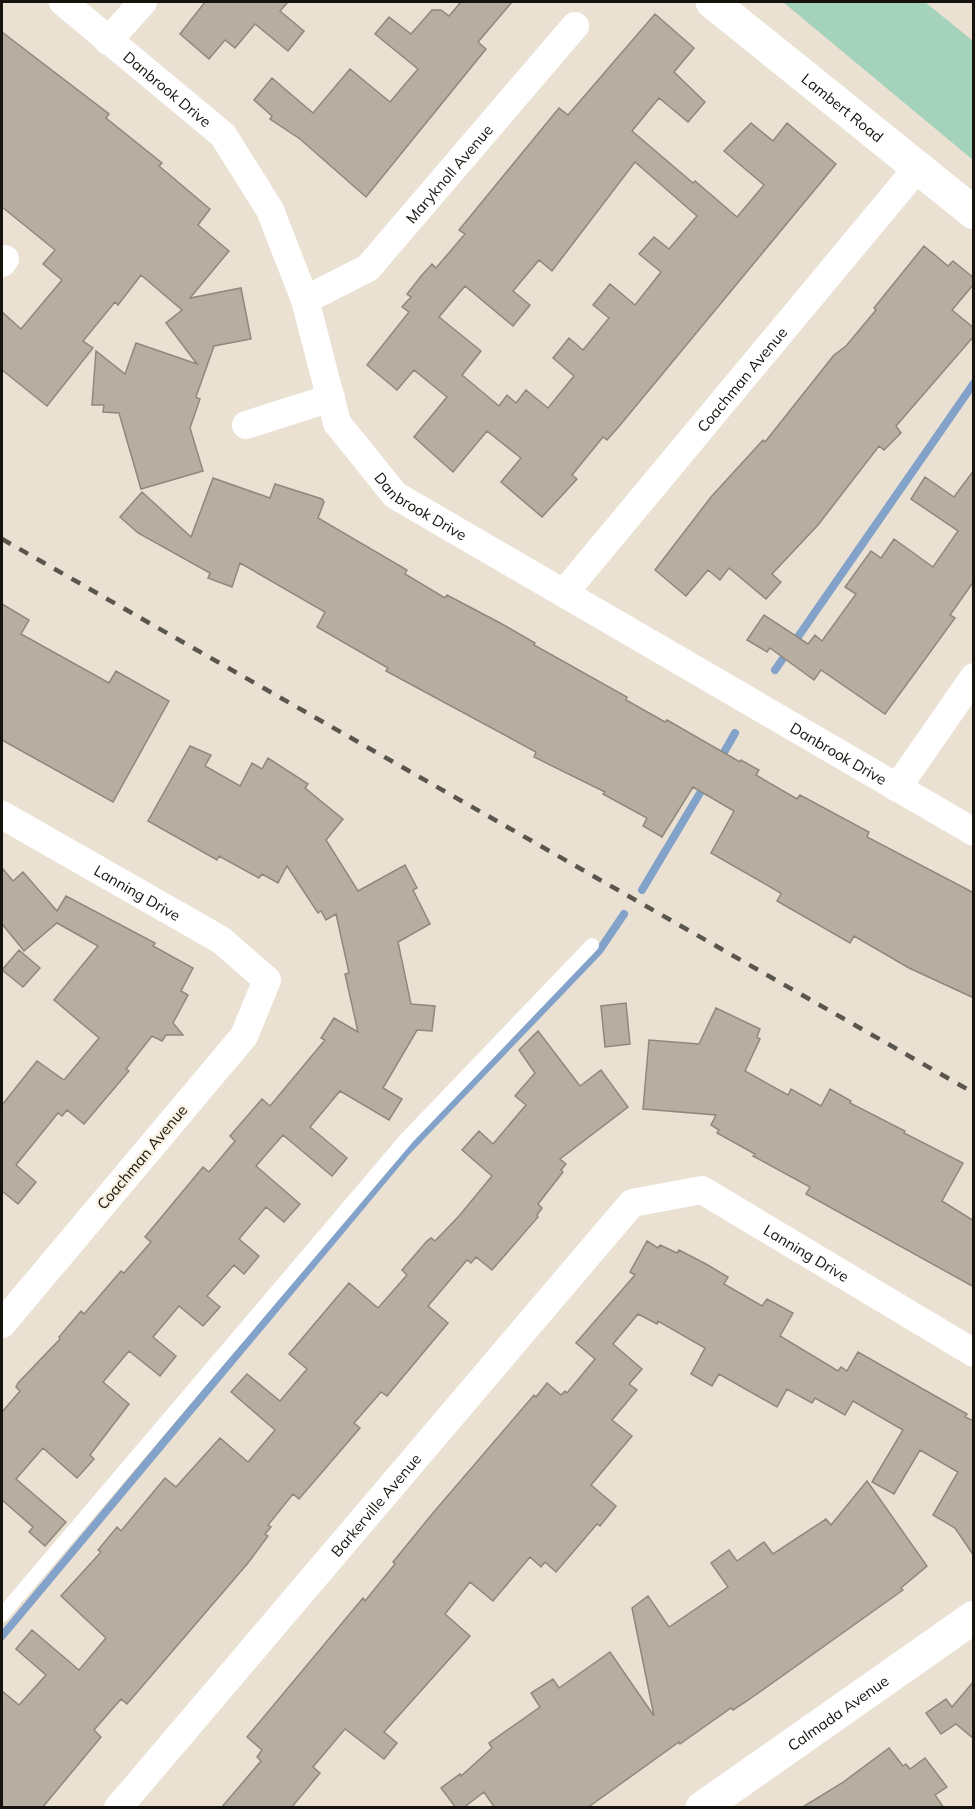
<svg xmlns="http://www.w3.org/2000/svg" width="975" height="1809" viewBox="0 0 975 1809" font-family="Mulish,sans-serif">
  <rect width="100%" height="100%" fill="#eae1d2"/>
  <path fill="#a4d2ba" d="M783 2H925L973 41V160Z"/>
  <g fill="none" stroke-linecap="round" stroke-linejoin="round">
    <path stroke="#82a2ca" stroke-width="8" d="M775 670 974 383
      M719 761 735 733
      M642 890 706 783
      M2 1636 407 1151 599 951 624 914"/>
  </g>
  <path fill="#b6aea0" stroke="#90887a" stroke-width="1.5" fill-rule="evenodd" d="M205 2H288L280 11 304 31 288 51 255 24 235 48 225 40 209 59 180 34Z
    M461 2H512L478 42 486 49 366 197 300 139 270 119 272 116 254 100 272 78 313 113 350 69 390 102 418 69 375 34 389 17 411 34 432 10H441L449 16Z
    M655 14 694 48 674 72 705 102 688 122 659 98 632 131 693 183 695 181 737 217 764 185 724 151 751 123 773 141 787 123 836 164 621 424 607 440 603 437 572 475 577 479 542 517 501 482 521 458 487 431 453 472 414 437 447 397 414 370 397 390 367 365 409 312 402 307 411 297 407 294 422 275 432 264 436 268 465 234 459 230 559 108 568 115ZM635 162 697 216 669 249 654 237 639 254 661 272 635 305 610 284 593 305 609 318 583 350 569 338 553 358 574 376 548 408 526 390 516 403 507 395 499 406 462 375 481 351 439 317 465 286 513 326 530 305 513 291 539 260 552 271Z
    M2 32 109 114 106 118 162 163 159 166 210 209 198 225 229 251 190 298 241 288 251 339 214 346 196 397 200 399 190 428 203 471 141 489 119 413 103 412 104 405H92L96 351 125 374 136 343 197 364 166 323 182 310 141 275 118 305 115 302 83 341 93 348 47 406 2 370V312L21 329 62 280 43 264 55 250 2 207Z
    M924 246 948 266 953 261 974 278V284L952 310 974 328V336L896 426 901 433 884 450 879 446 818 525 772 574 781 582 766 599 729 568 720 580 708 570 686 596 655 570 711 497 763 440 765 442 834 355 846 346 876 310 874 308Z
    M974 470V581L950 615 955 618 885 714 821 670 814 680 770 648 767 652 747 640 764 615 808 644 815 635 822 641 856 594 845 587 871 551 881 558 894 539 933 567 958 531 911 499 925 477 954 497Z
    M213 478 270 498 275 484 322 499 324 502 318 518 407 570 405 574 445 598 447 595 502 624 535 643 534 645 627 697 626 700 665 722 667 720 740 762 741 760 759 770 756 775 797 799 800 795 869 832 867 837 974 893V998L909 968 854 936 850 943 777 901 781 894 779 892 711 853 734 811 693 787 662 837 643 826 647 818 603 794 605 792 534 757 536 752 386 671 388 668 317 627 325 612 240 563 232 587 208 578 210 573 138 533 120 517 142 492 191 537Z
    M2 604 29 620 21 634 109 683 116 671 169 701 113 802 2 740Z
    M190 746 211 755 205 766 240 786 252 763 262 769 268 758 308 784 305 788 343 819 326 840 358 891 405 865 417 888 413 890 430 924 398 942 411 1004 435 1006 432 1031 417 1030 383 1088 402 1099 389 1120 340 1091 310 1127 347 1158 332 1176 283 1135 256 1166 300 1204 284 1222 266 1207 239 1239 259 1256 244 1274 234 1265 207 1296 220 1307 203 1326 179 1306 153 1337 176 1356 160 1376 129 1351 103 1382 129 1404 90 1455 94 1459 77 1478 43 1448 16 1479 66 1522 45 1546 29 1532 33 1527 2 1500V1412L20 1391 16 1387 18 1383 60 1339 59 1337 81 1311 84 1314 121 1271 124 1273 151 1242 145 1237 203 1167 209 1172 235 1141 230 1136 262 1099 270 1106 325 1040 321 1038 334 1018 358 1032 345 974 349 973 336 914 326 920 321 911 318 913 287 866 278 883 262 874 259 878 219 856 217 860 148 821Z
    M2 868 13 881 23 872 57 911 66 896 155 943 153 946 193 968 181 991 188 995 173 1023 183 1035H166L162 1041 152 1036 126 1069 129 1071 84 1124 67 1110 62 1116 58 1113 16 1165 36 1182 18 1204 2 1191V1105L37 1061 64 1080 99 1038 54 1000 98 946 57 923 24 951 2 924Z
    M19 950 40 968 23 987 2 970Z
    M626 1003 630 1044 605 1047 601 1006Z
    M716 1008 760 1029 757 1037 760 1039 745 1071 788 1095 791 1089 821 1106 830 1089 851 1101 850 1103 905 1131 904 1133 963 1163 942 1201 974 1221V1287L806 1194 810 1187 753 1156 755 1154 717 1133 719 1130 711 1125 716 1115 643 1109 649 1040 699 1044Z
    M538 1031 580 1086 601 1070 628 1107 560 1159 566 1164 561 1170 563 1172 538 1204 542 1208 537 1215 538 1217 492 1270 476 1257 471 1263 467 1260 428 1306 448 1323 387 1396 381 1392 354 1423 360 1428 299 1499 293 1494 268 1525 271 1527 265 1534 268 1536 248 1563 127 1704 121 1699 94 1730 101 1737 42 1808H2V1691L19 1705 46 1675 16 1649 32 1630 79 1670 106 1638 61 1596 101 1552 98 1550 117 1527 121 1531 165 1478 176 1487 220 1438 248 1462 275 1430 231 1392 247 1374 280 1401 307 1369 289 1354 349 1283 378 1308 407 1275 402 1270 427 1241 431 1238 435 1241 459 1216 492 1176 462 1150 479 1131 493 1144 526 1105 515 1096 535 1073 519 1050Z
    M647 1241 658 1248 660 1245 677 1253 679 1250 706 1264 728 1277 724 1284 762 1306 767 1299 793 1313 780 1336 838 1371 841 1367 847 1371 858 1352 967 1414 965 1417 974 1421V1556L955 1528 933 1515 958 1472 920 1450 894 1494 872 1482 903 1430 853 1401 845 1415 815 1398 812 1403 787 1389 777 1407 719 1374 712 1386 691 1374 705 1348 658 1321 657 1324 638 1314 613 1344 642 1369 629 1384 637 1390 612 1420 632 1436 591 1485 616 1506 600 1526 597 1524 556 1572 545 1562 541 1567 530 1557 493 1601 470 1582 445 1614 470 1636 384 1732 397 1743 384 1759 345 1729 313 1767 320 1773 291 1808H221L261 1761 257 1757 262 1750 247 1737 363 1598 365 1601 395 1564 393 1562 433 1513 534 1395 536 1397 547 1383 561 1395 565 1391 567 1393 595 1359 576 1343 635 1275 630 1272Z
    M867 1481 927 1566 901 1588 903 1590 747 1701 733 1710 731 1708 680 1744 679 1742 587 1808H495L484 1792 463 1808H456L441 1788 460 1774 461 1776 492 1748 489 1743 540 1707 531 1693 553 1679 559 1688 610 1652 654 1716 632 1608 648 1596 669 1627 728 1587 711 1563 729 1550 737 1561 764 1542 773 1554 826 1519 831 1525Z
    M974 1681V1739L956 1724 941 1734 926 1713 946 1699 952 1707Z
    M889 1748 903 1766 906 1764 910 1769 925 1758 947 1787 935 1795 944 1808H801L842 1783Z"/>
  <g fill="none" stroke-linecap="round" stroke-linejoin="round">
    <path stroke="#fff" stroke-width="14" d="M2 1615 407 1138 592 945"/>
    <g stroke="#fff" stroke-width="28">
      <path id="s1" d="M63 2 223 135 270 210 305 300 337 423 395 495 974 832"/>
      <path d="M108 41 143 2"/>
      <path d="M2 263 5 259"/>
      <path id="s2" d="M305 300 368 268 575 26"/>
      <path d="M246 425 331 398"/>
      <path id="s3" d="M564 593 919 166"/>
      <path d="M897 788 974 677"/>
      <path id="s4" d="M2 815 221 940 267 980 244 1036 2 1324"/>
      <path id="s5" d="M118 1808 632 1203 702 1190 974 1353"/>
    </g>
    <path stroke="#fff" stroke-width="33" id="s6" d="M702 1808 974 1617"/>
    <path stroke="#fff" stroke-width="33" id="s7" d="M712 2 974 213"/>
    <path stroke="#5a554d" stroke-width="4.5" stroke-dasharray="10 10" stroke-linecap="butt" d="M2 539 974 1093"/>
  </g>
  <g text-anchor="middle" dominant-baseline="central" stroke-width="4.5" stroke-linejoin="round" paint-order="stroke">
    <g font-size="15" fill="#16130e" stroke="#f7efdf">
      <text stroke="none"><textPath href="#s1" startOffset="136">Danbrook Drive</textPath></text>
      <text stroke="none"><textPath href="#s7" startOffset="168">Lambert Road</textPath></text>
      <text stroke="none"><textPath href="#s2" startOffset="195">Maryknoll Avenue</textPath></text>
      <text stroke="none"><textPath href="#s3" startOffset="278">Coachman Avenue</textPath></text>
      <text stroke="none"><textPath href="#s1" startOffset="640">Danbrook Drive</textPath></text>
      <text stroke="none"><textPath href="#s1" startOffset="1126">Danbrook Drive</textPath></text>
      <text stroke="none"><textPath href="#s4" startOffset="156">Lanning Drive</textPath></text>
      <text transform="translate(142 1157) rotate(-50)">Coachman Avenue</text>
      <text stroke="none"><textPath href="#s5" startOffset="987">Lanning Drive</textPath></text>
      <text stroke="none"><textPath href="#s5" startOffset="398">Barkerville Avenue</textPath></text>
      <text stroke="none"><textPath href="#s6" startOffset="166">Calmada Avenue</textPath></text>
    </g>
  </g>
  <rect width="975" height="1809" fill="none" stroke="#16130e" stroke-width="6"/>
</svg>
